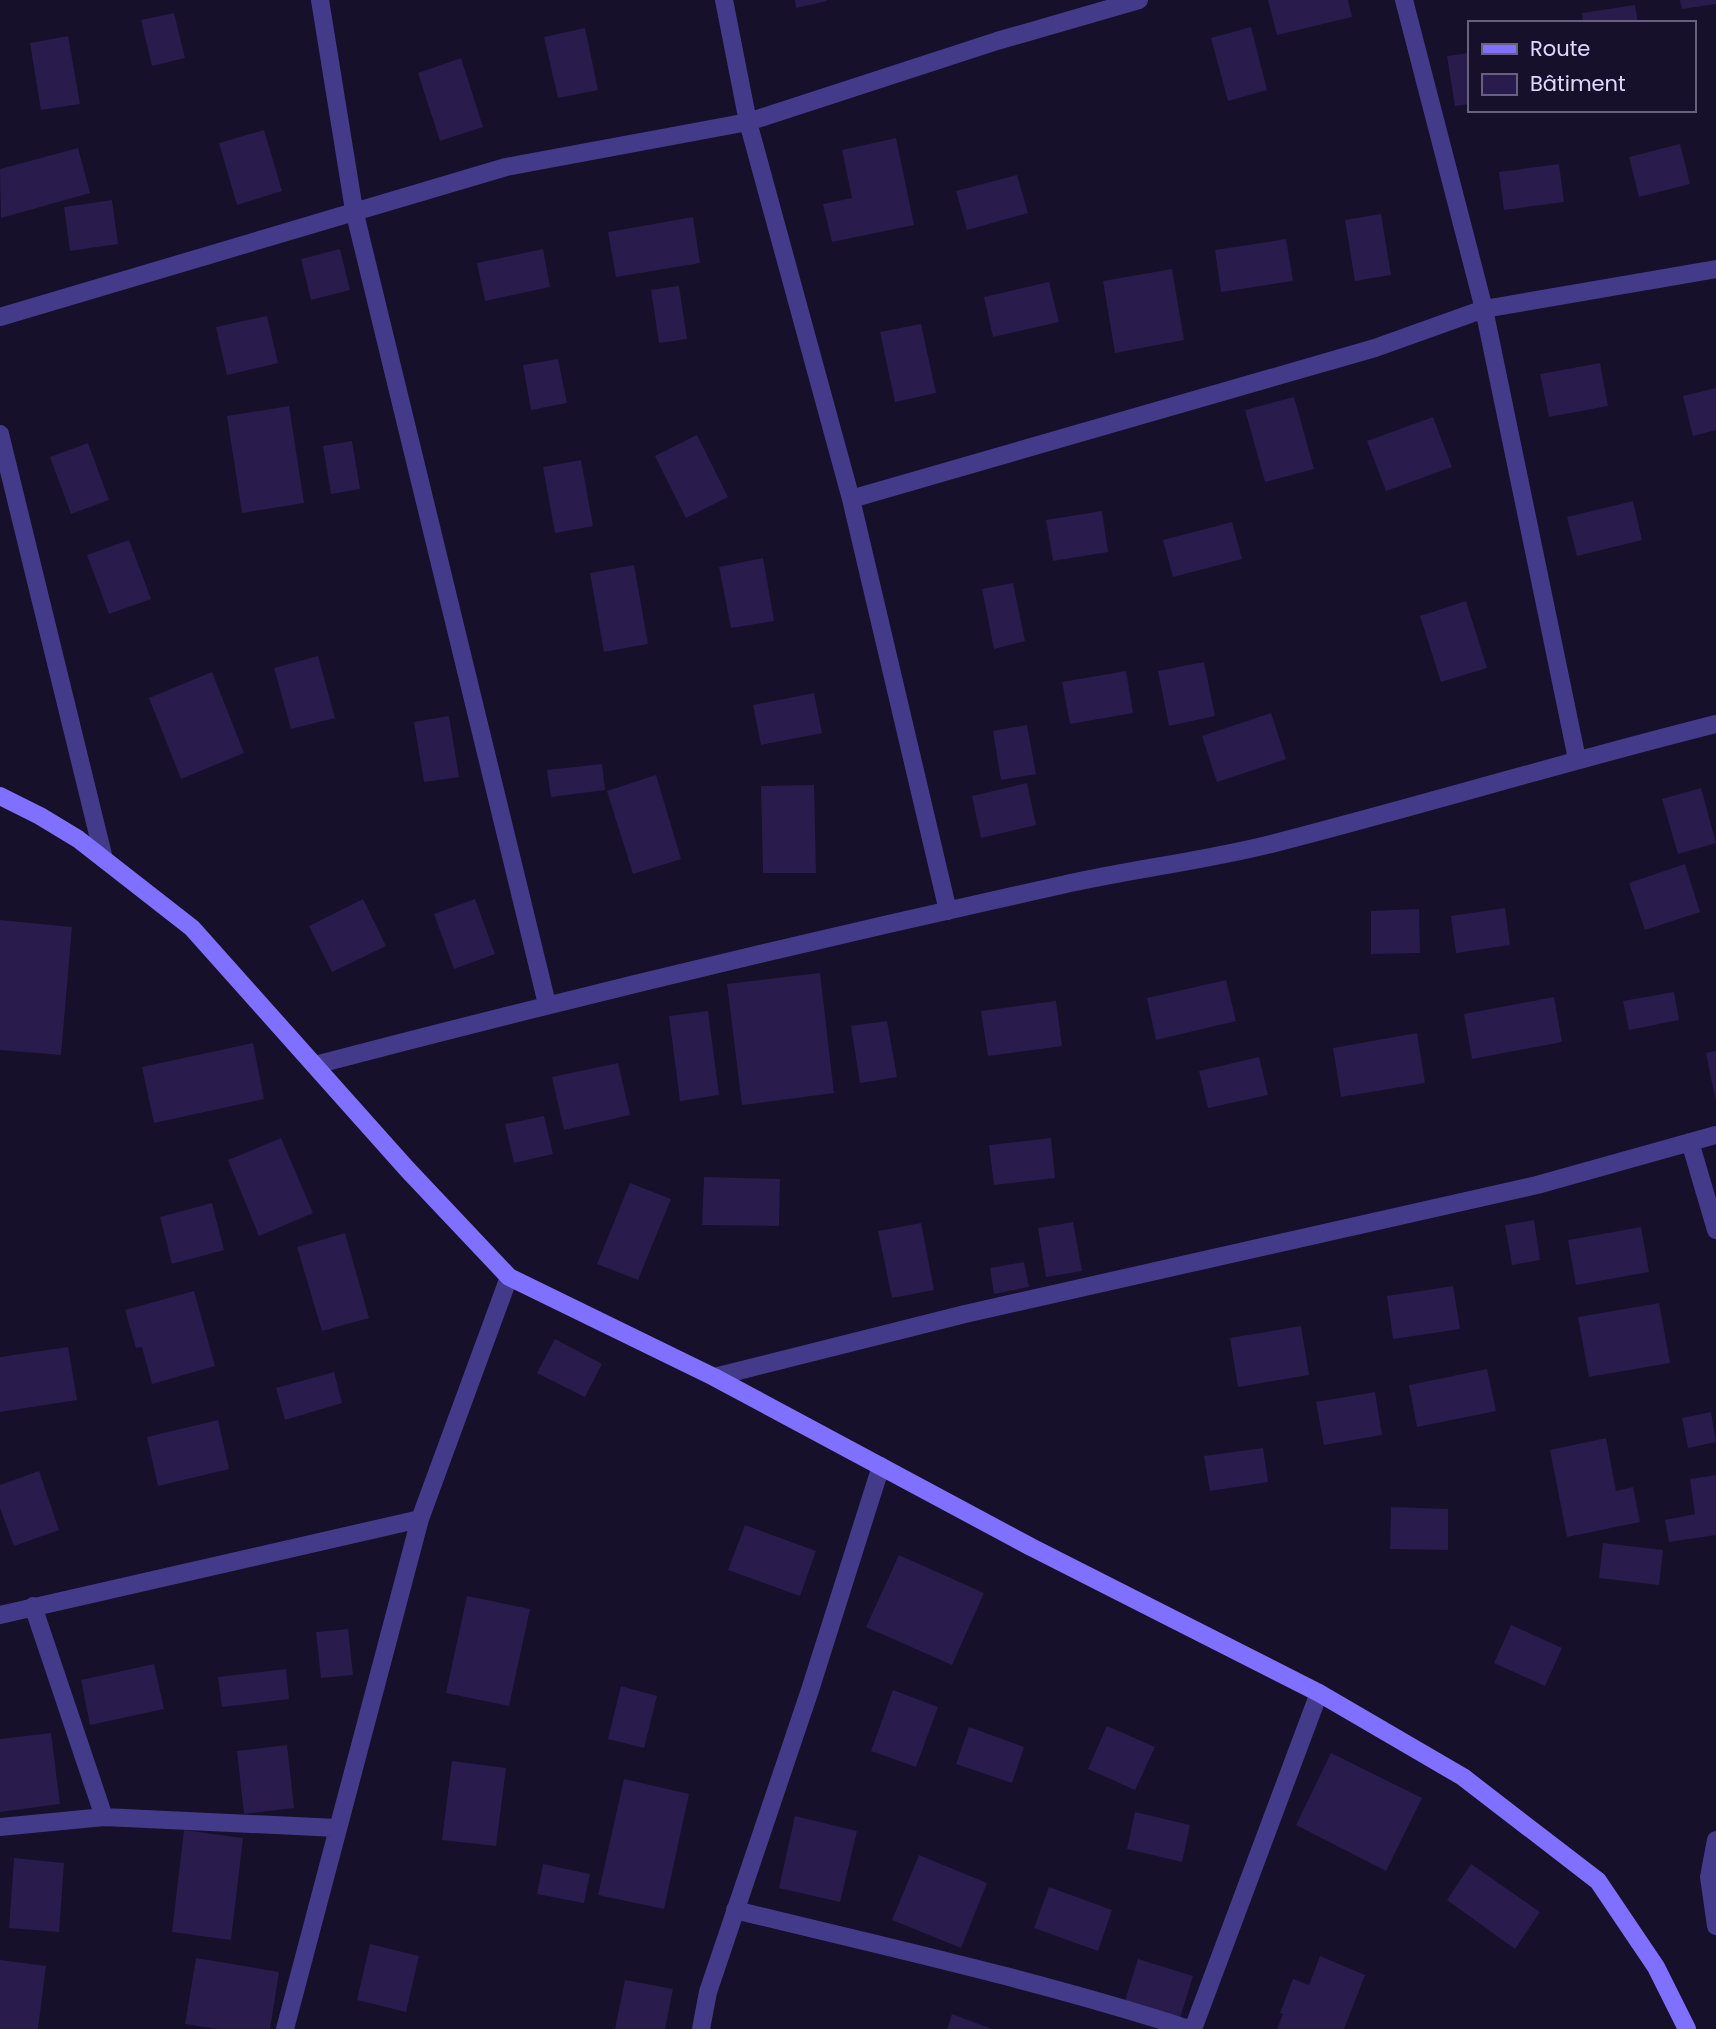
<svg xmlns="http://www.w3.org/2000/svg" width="1716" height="2029" viewBox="0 0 1716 2029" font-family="Poppins,sans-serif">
  <rect width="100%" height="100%" fill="#16102a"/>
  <path fill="#291b4c" d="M795 0H826L827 1 796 8Z
    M1268 0H1348L1352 17 1277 35Z
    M1680 0H1716V4L1682 9Z
    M1635 5 1638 23H1583L1582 13Z
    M174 13 185 58 152 66 141 20Z
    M1251 27 1267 90 1228 101 1211 38Z
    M585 28 598 90 558 98 544 37Z
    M68 36 80 104 41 110 30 43Z
    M1469 53V104L1455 106 1447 56Z
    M461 58 483 127 440 141 418 73Z
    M264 130 282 191 237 205 219 143Z
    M896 138 914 225 832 242 823 204 852 198 842 150Z
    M1680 144 1690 184 1639 197 1629 157Z
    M78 148 90 193 1 218 0 169Z
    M1559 164 1564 202 1504 210 1499 172Z
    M1017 175 1028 213 967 230 956 191Z
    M112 200 118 244 70 251 64 207Z
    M1381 214 1391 275 1355 281 1345 220Z
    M693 217 700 263 616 277 608 232Z
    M1286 239 1293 281 1221 292 1215 250Z
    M340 249 350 290 311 300 301 259Z
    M543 249 550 287 485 301 477 263Z
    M1172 269 1184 340 1115 353 1103 281Z
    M1049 282 1059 322 993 337 984 297Z
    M679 286 687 339 659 343 651 290Z
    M267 316 278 363 227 375 216 327Z
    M921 324 936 393 895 402 880 332Z
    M558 359 567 403 531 410 523 365Z
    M1600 363 1608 406 1549 417 1540 374Z
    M1716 388V430L1693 436 1683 396Z
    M1294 397 1314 469 1265 482 1245 410Z
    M289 406 304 503 242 513 227 416Z
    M1433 417 1452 467 1386 491 1367 441Z
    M697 435 728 497 686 518 655 456Z
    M352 441 360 489 331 494 323 446Z
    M88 443 109 500 71 514 50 457Z
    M581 460 593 526 555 533 543 467Z
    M1633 501 1642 540 1577 556 1567 517Z
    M1102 511 1108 552 1053 561 1046 520Z
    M1232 522 1242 559 1173 577 1163 540Z
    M129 540 151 599 109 614 87 555Z
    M763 558 774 621 731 628 719 567Z
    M634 565 648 644 604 652 590 573Z
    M1013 583 1025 641 994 649 982 589Z
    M1466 601 1487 668 1441 682 1420 616Z
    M318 656 335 718 291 729 274 668Z
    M1204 662 1215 716 1169 726 1158 671Z
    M1126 671 1133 713 1070 724 1062 682Z
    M212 672 244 753 181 779 149 698Z
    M814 693 822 733 761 745 753 705Z
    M1271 713 1286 759 1217 782 1202 736Z
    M449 716 459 777 424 782 414 722Z
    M1027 725 1036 774 1001 780 993 731Z
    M602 764 605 790 551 797 547 770Z
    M656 775 681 859 633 874 607 791Z
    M1027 783 1036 825 981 838 972 796Z
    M814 785 816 873H763L761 786Z
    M1701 788 1716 843 1678 854 1662 799Z
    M1685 864 1700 912 1645 930 1629 883Z
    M363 899 386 946 332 972 309 926Z
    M475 899 495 954 454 969 434 914Z
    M1505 908 1510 945 1456 953 1451 916Z
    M1419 909 1420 953 1371 954V911Z
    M0 920 72 927 61 1055 0 1050Z
    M820 973 834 1093 742 1105 727 984Z
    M1226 980 1236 1021 1156 1040 1147 998Z
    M1674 992 1679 1020 1629 1030 1623 1001Z
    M1554 997 1562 1042 1472 1059 1464 1014Z
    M1056 1001 1062 1046 988 1056 981 1011Z
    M708 1011 719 1095 680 1101 669 1016Z
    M887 1021 897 1077 860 1083 851 1026Z
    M1417 1033 1425 1083 1341 1097 1333 1048Z
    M253 1043 264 1099 154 1123 142 1067Z
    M1716 1051V1098H1715L1706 1053Z
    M1259 1057 1268 1095 1208 1108 1199 1071Z
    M618 1063 630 1115 564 1130 552 1077Z
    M544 1116 553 1154 514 1163 505 1124Z
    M281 1138 313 1213 259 1236 228 1160Z
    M1051 1138 1055 1178 994 1185 989 1145Z
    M704 1177 780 1179 779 1226 702 1225Z
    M630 1183 671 1199 638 1280 597 1264Z
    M212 1203 224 1250 172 1264 160 1217Z
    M1534 1220 1540 1260 1512 1265 1505 1225Z
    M1073 1222 1082 1271 1046 1277 1038 1228Z
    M921 1223 934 1290 892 1298 878 1231Z
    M1641 1227 1649 1272 1576 1285 1568 1240Z
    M345 1233 369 1318 322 1331 297 1247Z
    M1024 1262 1029 1287 994 1294 990 1268Z
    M1453 1286 1460 1329 1393 1339 1387 1296Z
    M194 1291 215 1366 152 1384 142 1347 136 1348 125 1310Z
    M1659 1303 1670 1363 1589 1377 1578 1317Z
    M1301 1326 1309 1375 1238 1387 1230 1338Z
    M555 1339 602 1364 585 1397 537 1373Z
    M68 1347 77 1400 0 1412V1357Z
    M1487 1369 1496 1411 1417 1427 1409 1385Z
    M334 1372 342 1403 285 1420 276 1388Z
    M1375 1392 1382 1435 1324 1445 1316 1402Z
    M1711 1412 1716 1442 1688 1448 1682 1418Z
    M218 1420 229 1469 158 1486 147 1437Z
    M1606 1438 1616 1491 1633 1487 1640 1522 1567 1537 1550 1450Z
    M1263 1448 1268 1482 1210 1491 1204 1456Z
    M39 1471 59 1530 14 1546 0 1508V1485Z
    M1716 1475V1535L1669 1542 1665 1520 1695 1514 1690 1479Z
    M1391 1507 1448 1509V1550L1390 1549Z
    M745 1525 816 1551 800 1596 728 1570Z
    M1603 1543 1663 1550 1659 1585 1599 1578Z
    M899 1555 984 1593 952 1665 866 1627Z
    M467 1596 530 1609 509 1706 446 1693Z
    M1511 1625 1562 1648 1545 1686 1494 1663Z
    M348 1629 353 1675 321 1678 316 1632Z
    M154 1664 164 1709 90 1725 81 1680Z
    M286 1669 289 1699 222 1707 218 1677Z
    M621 1686 657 1696 644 1748 608 1739Z
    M893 1690 938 1707 916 1767 871 1751Z
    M1107 1726 1155 1747 1135 1790 1088 1769Z
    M969 1727 1024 1747 1012 1783 956 1764Z
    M51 1733 60 1804 0 1812V1739Z
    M287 1745 294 1808 244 1814 237 1751Z
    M1331 1753 1422 1798 1386 1871 1296 1825Z
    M452 1761 506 1768 496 1846 442 1840Z
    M624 1779 689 1794 664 1909 598 1895Z
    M1135 1812 1190 1825 1182 1862 1127 1849Z
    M795 1816 857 1831 840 1902 779 1888Z
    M184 1830 243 1838 231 1940 172 1932Z
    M919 1855 987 1883 961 1948 892 1920Z
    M14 1858 64 1863 59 1932 9 1928Z
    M543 1864 590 1874 584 1903 537 1894Z
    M1471 1864 1540 1912 1515 1949 1447 1900Z
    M1049 1887 1112 1910 1098 1951 1034 1928Z
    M370 1944 419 1956 406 2012 357 2000Z
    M1320 1956 1365 1975 1344 2029H1277L1283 2014 1280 2013 1293 1979 1309 1985Z
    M196 1958 279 1972 270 2029H217L185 2024Z
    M1138 1959 1193 1976 1180 2018 1125 2001Z
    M0 1960 46 1966 38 2029H0Z
    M625 1980 673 1989 665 2029H615Z
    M952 2014 992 2029H947Z"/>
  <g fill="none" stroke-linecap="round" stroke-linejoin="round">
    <path stroke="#433a8a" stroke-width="18" d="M320 0 354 210 547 1004
      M724 0 748 122 851 499 948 911
      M1404 0 1484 309 1577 759
      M0 317 506 167 748 122 997 41 1139 0
      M0 434 104 859
      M851 499 1375 348 1484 309 1716 269
      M315 1065C563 1000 812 940 1062 885 1132 869 1205 861 1275 843 1423 805 1568 761 1716 724
      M1690 1142 1716 1230
      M714 1377 965 1314 1537 1185 1716 1135
      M33 1606 104 1817
      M0 1615 420 1519
      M0 1827 104 1817 337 1828
      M1716 1840 1709 1877 1716 1926
      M735 1910C887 1947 1041 1981 1189 2029
      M285 2029 420 1519 509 1277
      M701 2029 708 1992 810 1690 881 1466
      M1193 2029 1319 1693"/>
    <path stroke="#7f70ff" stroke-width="18" d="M0 796 40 816 78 839 192 928 407 1169 509 1277 714 1377 1031 1547 1319 1693 1463 1777 1598 1881 1656 1967 1687 2029"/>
  </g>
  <rect x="1468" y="21" width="228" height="91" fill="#16102a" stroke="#67607f" stroke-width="2"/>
  <rect x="1482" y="44" width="35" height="10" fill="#7f70ff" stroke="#67607f" stroke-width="2"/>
  <text x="1530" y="56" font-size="21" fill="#e0d9ff">Route</text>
  <rect x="1482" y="74" width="35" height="21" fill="#291b4c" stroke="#67607f" stroke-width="2"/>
  <text x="1530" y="91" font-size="21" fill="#e0d9ff">Bâtiment</text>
</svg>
